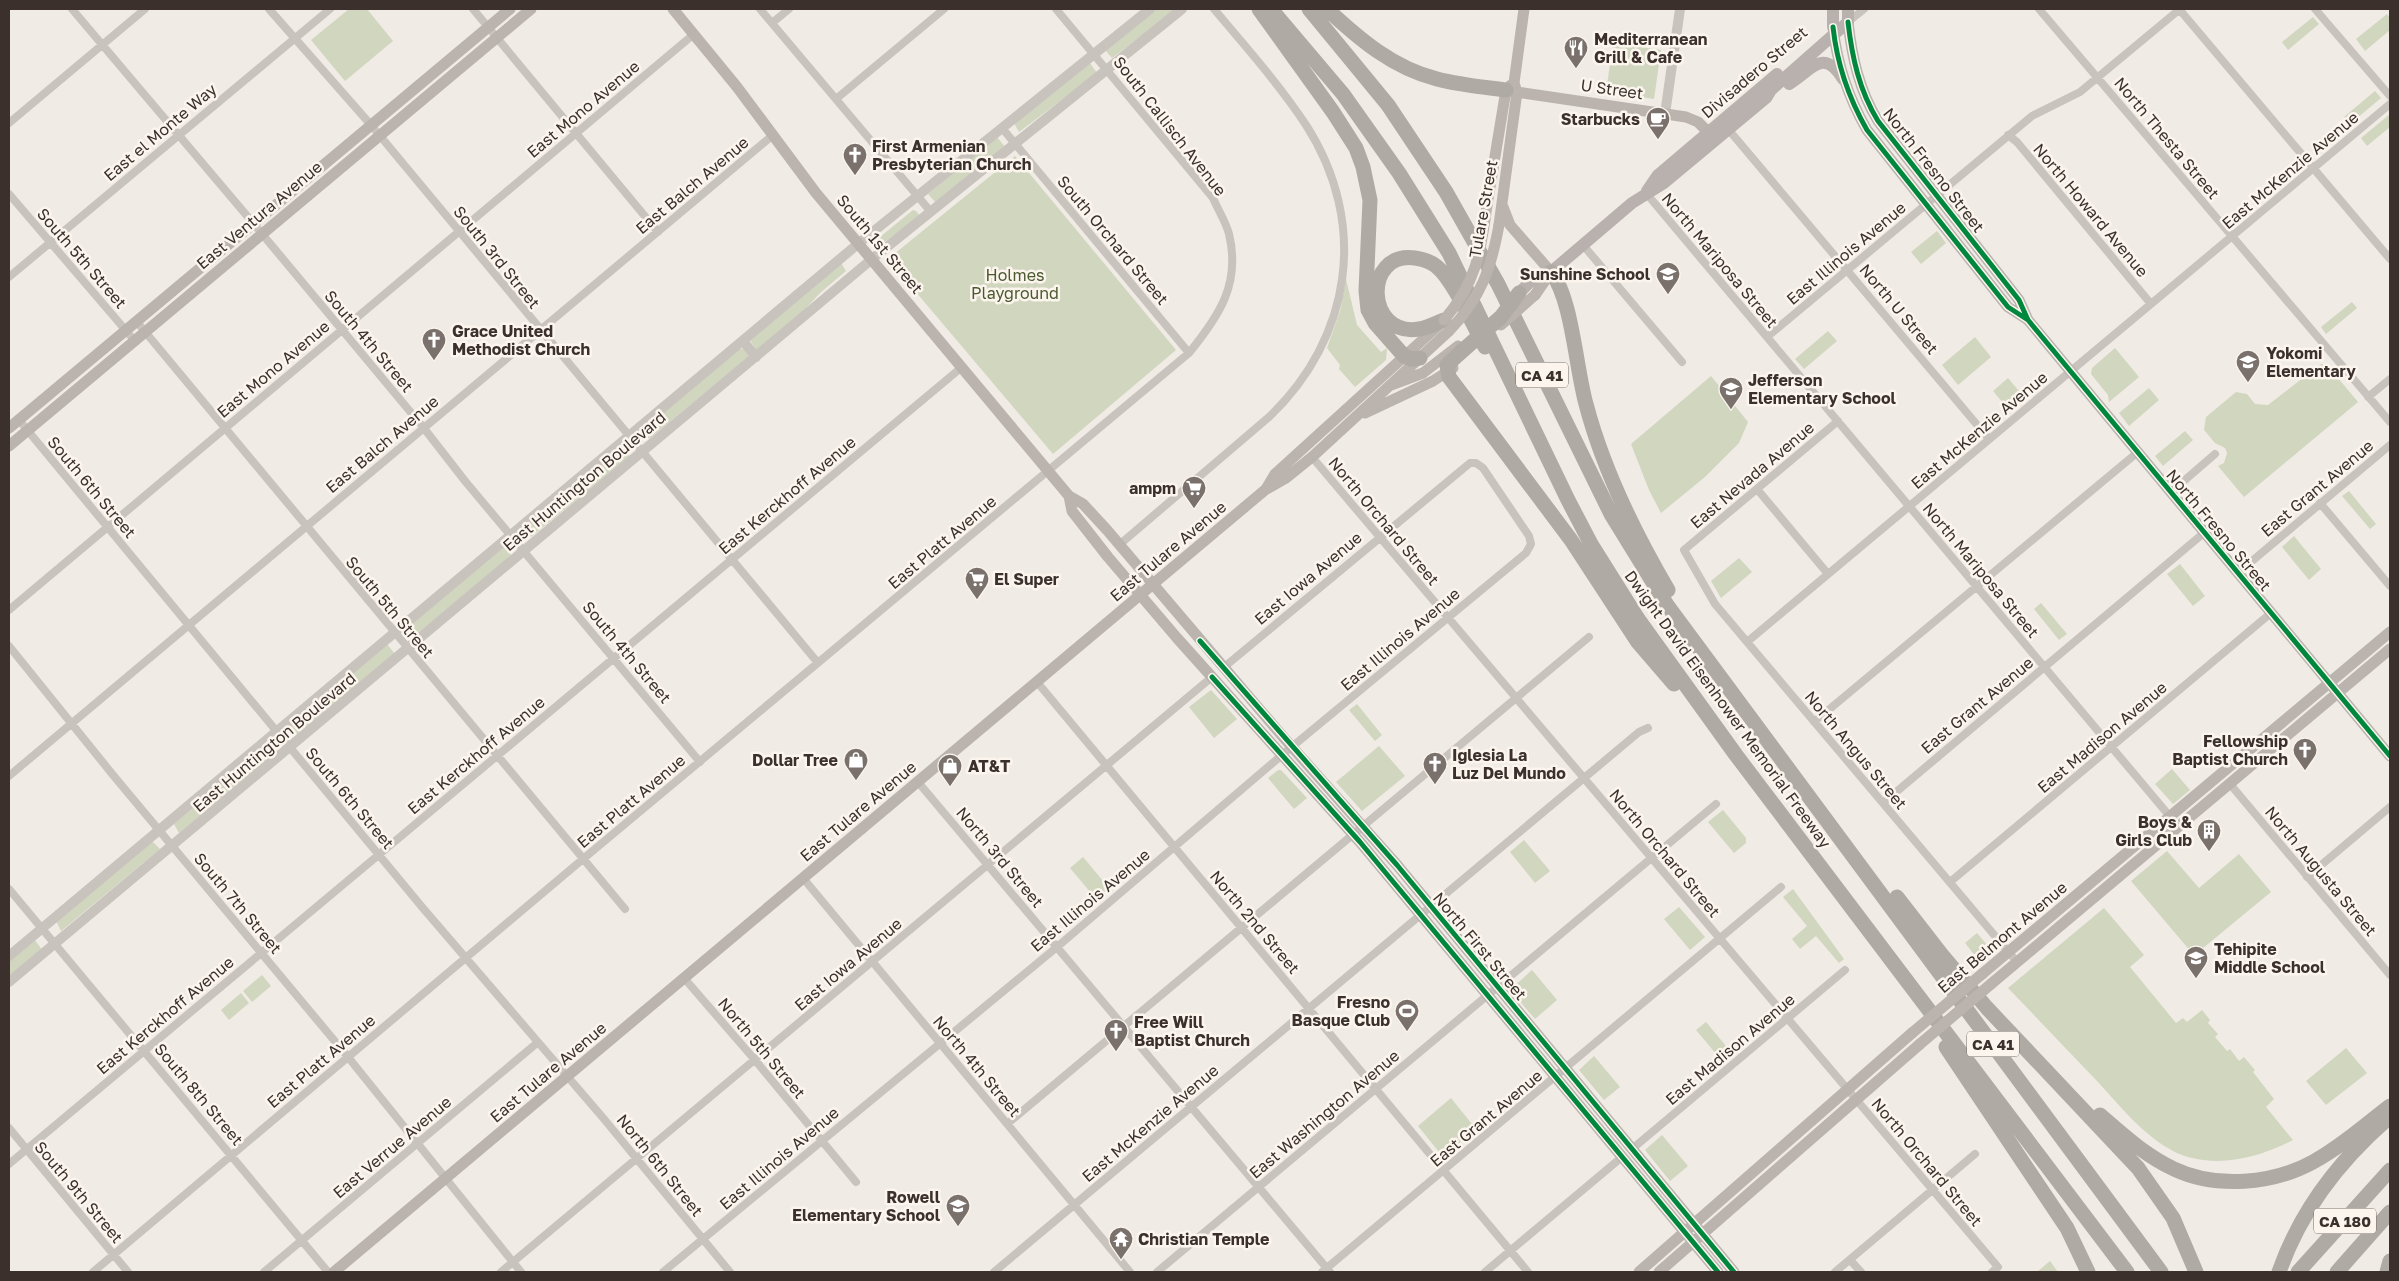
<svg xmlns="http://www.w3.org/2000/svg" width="2399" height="1281" viewBox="0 0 2399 1281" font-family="'Golos Text',sans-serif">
  <rect width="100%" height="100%" fill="#f0ebe5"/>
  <path fill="#d1d6bf" d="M349 9H367L393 41 345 81 311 40Z
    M1155 9H1177L1112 58 1105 50Z
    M2387 14 2390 18V30L2365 51 2356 39Z
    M2313 17 2319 24 2288 50 2282 42Z
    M1613 43 1661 50 1654 99 1606 92Z
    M1090 63 1097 73 1019 132 1014 123Z
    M2375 91 2381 98 2350 124 2344 117Z
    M2390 114V127L2367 146 2361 138Z
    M997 137 1005 147 936 203 928 194Z
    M1015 156 1176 350 1053 454 888 259Z
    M913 210 916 211 920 216 878 247 875 241Z
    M1937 231 1946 243 1921 264 1911 252Z
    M841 263 846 271 820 293 796 319 757 351 750 340Z
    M1346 279 1357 325 1381 352 1387 348 1386 360 1355 387 1339 369 1340 365 1327 348 1340 311Z
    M2352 302 2357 308 2326 334 2321 327Z
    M1828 331 1837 341 1804 369 1795 359Z
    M1975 337 1991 357 1958 385 1942 365Z
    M2115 348 2139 377 2109 402 2108 395 2091 374 2092 368Z
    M739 349H743L749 356 649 439 643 430Z
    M2321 364 2327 365 2358 402 2244 497 2218 466 2224 463 2227 453 2225 448 2215 443 2204 430 2206 417 2236 392 2247 394 2255 404 2268 405Z
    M1711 376 1748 422 1739 443 1705 477 1661 513 1649 490 1631 444Z
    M2008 378 2023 396 2008 409 1993 391Z
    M2149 388 2159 400 2129 426 2119 413Z
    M2185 431 2193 440 2163 466 2155 456Z
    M622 448 630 456 531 537 525 529Z
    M2349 491 2376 524 2370 529 2342 496Z
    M2294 536 2321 569 2309 580 2282 547Z
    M504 546 512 556 414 636 408 626Z
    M1739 558 1752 572 1721 598 1711 581Z
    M2180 564 2205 596 2193 606 2167 574Z
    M2041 603 2067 634 2059 640 2034 609Z
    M387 644 395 654 298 735 290 726Z
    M1211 690 1237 719 1214 738 1189 707Z
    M1357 704 1382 735 1375 741 1349 710Z
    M270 743 277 752 179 833 174 824Z
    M1379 746 1405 776 1362 811 1336 782Z
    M2172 769 2190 790 2173 804 2155 784Z
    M1278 770H1281L1307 798 1294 809 1268 778Z
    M1723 810 1746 838V843L1734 853 1708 822Z
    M1524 840 1550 871 1535 883 1510 852Z
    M152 841 160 849 61 931 56 921Z
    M2167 851 2199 888 2239 854 2271 892 2197 953H2192L2131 881Z
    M1083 857 1109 888 1096 899 1070 868Z
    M1793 889 1844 959 1839 963 1816 936 1800 949 1792 939 1807 926 1783 897Z
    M1679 907 1705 937 1690 950 1664 919Z
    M2104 908 2144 955 2130 967 2176 1023 2183 1018 2187 1022 2202 1010 2210 1020 2208 1023 2218 1034 2215 1037 2227 1051 2230 1049 2239 1061 2244 1057 2255 1070 2253 1072 2274 1099 2266 1107 2293 1140C2258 1159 2210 1170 2173 1151 2143 1135 2120 1106 2097 1081 2067 1050 2038 1019 2008 988Z
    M1977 933 1993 952 1980 962 1965 943Z
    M35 940 42 950 9 978V960Z
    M1532 970 1557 1000 1535 1019 1510 990Z
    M262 975 271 986 252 1002 243 991Z
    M241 993 249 1003 229 1020 221 1010Z
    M1706 1022 1731 1052 1722 1061 1696 1030Z
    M2346 1048 2367 1073 2326 1105 2306 1081Z
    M1594 1056 1620 1087 1604 1100 1579 1070Z
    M1451 1098 1476 1129 1443 1157 1418 1126Z
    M1662 1135 1688 1166 1670 1181 1645 1150Z
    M2050 1261 2058 1272H2037Z"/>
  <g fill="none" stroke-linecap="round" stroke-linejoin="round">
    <path stroke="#c9c3be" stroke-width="8" d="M72 9 253 223 423 427 465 481 700 762
      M269 9 371 125 818 663
      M473 9 658 232
      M760 9 931 212
      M2039 9 2390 422
      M2179 9 2390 259
      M2315 9 2390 96
      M1848 22 1864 9
      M772 23 789 9
      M836 99 944 9
      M9 123 145 9
      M1002 128 1189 353
      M1728 129 1989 439
      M2008 135 2017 142 2151 304
      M1646 193 2172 819
      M9 194 134 340
      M1583 245 1682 362
      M9 277 330 9
      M137 322 625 909
      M1767 337 2032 116 2080 92 2180 9
      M2368 397 2390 379
      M19 420 422 907 604 1119 730 1272
      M1838 421 1684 550 1715 604 2017 962
      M1312 457 1998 1267 1992 1272
      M1757 489 1828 574
      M2171 492 2215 454
      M2320 503 2390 586
      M1119 545 1269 417C1352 338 1369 223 1306 125 1279 84 1245 46 1214 9
      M2239 572 2390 445
      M9 610 694 34
      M1747 642 2390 104
      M9 646 113 775 348 1057 521 1272
      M1037 682 1528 1272
      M1814 722 2138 452
      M9 776 773 135
      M918 782 1330 1272
      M2230 784 2390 975
      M1883 803 2205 532
      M2307 877 2390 807
      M803 878 1130 1272
      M1950 882 2271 613
      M9 889 328 1272
      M684 978 755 1060 856 1182
      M1007 1124 1589 637
      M9 1128 128 1272
      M1632 1149 1845 970
      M9 1164 962 367
      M1850 1260 1861 1272
      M93 1272 583 859 1189 353C1219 316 1241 284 1229 234 1226 222 1218 210 1213 198L1056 9
      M264 1272 537 1043
      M501 1272 1212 677
      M663 1272 1057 947 1282 755 1526 553 1531 544 1529 536 1483 468 1476 463H1470L1223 668
      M994 1272 1639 732 1648 728
      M1157 1272 1716 804
      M1322 1272 1781 887
      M1485 1272 1622 1157
      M1835 1272 1975 1154"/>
    <path stroke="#c9c3be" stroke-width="10" d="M1665 114 1680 9
      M743 341 756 357
      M9 956 859 243 1150 9
      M9 982 872 259 1182 9"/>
    <path stroke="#bab3ae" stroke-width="11" d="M673 9 737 87 816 193 1069 496 1083 504 1107 530 1284 738 1397 865 1734 1272
      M1848 22C1852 57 1859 90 1878 121L2019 300 2028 320 2390 756
      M1833 27C1837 64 1848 97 1867 130L2008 307 2028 320
      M1510 91 1686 117 1698 122 1708 132
      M1487 205 1506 90 1511 85
      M1503 207 1510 225 1551 272 1535 295
      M1499 225 1517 92 1514 83 1524 9
      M1391 385 1423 373 1458 346
      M1365 413 1433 381 1453 368
      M9 428 510 9
      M9 446 531 9
      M1266 489 1275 474 1439 325
      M1069 496 1072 511 1108 557 1177 638 1360 842 1718 1272
      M1982 974 2390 632
      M1991 984 2390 649
      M334 1272 1265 490 1286 478 1312 457 1449 331
      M1639 1272 1912 1033
      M1659 1272 1920 1044"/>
    <path stroke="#b8b1ad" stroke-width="12" d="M1833 9V27
      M1848 9V22
      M1789 84C1812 70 1823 47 1843 79
      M1647 191 1658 175 1777 74
      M1519 293 1529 283 1551 272 1632 203 1664 183 1766 98 1771 90 1848 22"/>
    <path stroke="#afaaa4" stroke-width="15" d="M1259 9 1333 112 1356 148 1363 167 1370 200 1366 291 1368 310 1375 323 1404 356 1411 359 1420 358
      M1271 9 1343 94 1399 173 1449 253 1568 500 1591 544 1638 619 1736 755 2127 1272
      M1309 9 1388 105 1446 192 1498 284 1611 514 1667 605 2161 1272
      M1327 9C1359 39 1393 68 1437 79 1460 85 1483 87 1506 90
      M1551 272C1572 298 1576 369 1586 404 1603 469 1634 532 1668 590
      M1444 320C1436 323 1427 328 1419 329 1366 338 1362 251 1415 258 1422 259 1430 261 1436 266 1453 279 1474 327 1485 347
      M1461 352 1447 365 1449 377 1571 540 1637 641 1674 684
      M1897 897 1942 955 1987 1008 2138 1168 2173 1218 2196 1272
      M1946 1047 2067 1228 2088 1272
      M2100 1115C2123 1135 2146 1156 2174 1169 2216 1189 2273 1184 2313 1162 2341 1147 2365 1125 2390 1106
      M2279 1272C2300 1212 2338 1162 2386 1120
      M2298 1272 2390 1170
      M2337 1272 2390 1212
      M2387 1272 2390 1261"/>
    <path stroke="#bab3ae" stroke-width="11" d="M1444 320C1476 283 1481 252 1487 205
      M1501 325 1535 295
      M1449 331C1481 298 1491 269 1499 225
      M1912 1033 1982 974
      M1920 1044 1991 984"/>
    <path stroke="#afaaa4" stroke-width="15" d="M1461 352 1501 317 1519 293"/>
    <defs>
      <path id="cycleway" d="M1848 22C1852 57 1859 90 1878 121L2019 300 2028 320 2390 756
        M1833 27C1837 64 1848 97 1867 130L2008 307 2028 320
        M1200 641 1397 865 1734 1272
        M1212 677 1360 842 1718 1272"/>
    </defs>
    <use href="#cycleway" stroke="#fbf5ee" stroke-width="8"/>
    <use href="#cycleway" stroke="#00873e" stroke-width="5"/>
  </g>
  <defs>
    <symbol id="restaurant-pin" viewBox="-11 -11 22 30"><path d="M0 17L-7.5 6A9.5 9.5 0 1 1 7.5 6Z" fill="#7a716c" stroke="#fbf5ee"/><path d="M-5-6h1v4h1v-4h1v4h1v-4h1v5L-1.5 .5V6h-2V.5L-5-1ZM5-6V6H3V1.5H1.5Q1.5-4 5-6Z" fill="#fff"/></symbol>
    <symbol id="cafe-pin" viewBox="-11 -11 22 30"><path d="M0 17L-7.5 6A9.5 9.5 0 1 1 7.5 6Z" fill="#7a716c" stroke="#fbf5ee"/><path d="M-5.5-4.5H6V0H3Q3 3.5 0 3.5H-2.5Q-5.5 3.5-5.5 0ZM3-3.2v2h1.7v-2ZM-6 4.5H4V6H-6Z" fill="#fff"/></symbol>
    <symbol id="church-pin" viewBox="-11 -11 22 30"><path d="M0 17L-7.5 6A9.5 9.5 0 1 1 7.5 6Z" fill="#7a716c" stroke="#fbf5ee"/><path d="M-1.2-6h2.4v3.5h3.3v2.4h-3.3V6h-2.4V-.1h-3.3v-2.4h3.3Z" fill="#fff"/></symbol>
    <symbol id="school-pin" viewBox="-11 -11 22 30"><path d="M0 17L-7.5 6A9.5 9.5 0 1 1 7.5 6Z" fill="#7a716c" stroke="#fbf5ee"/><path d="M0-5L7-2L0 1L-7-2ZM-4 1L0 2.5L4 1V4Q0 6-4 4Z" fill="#fff"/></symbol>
    <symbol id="supermarket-pin" viewBox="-11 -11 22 30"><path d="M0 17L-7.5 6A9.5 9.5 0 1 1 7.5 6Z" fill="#7a716c" stroke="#fbf5ee"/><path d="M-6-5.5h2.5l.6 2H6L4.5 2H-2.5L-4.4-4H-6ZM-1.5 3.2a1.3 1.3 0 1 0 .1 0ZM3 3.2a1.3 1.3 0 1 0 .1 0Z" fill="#fff"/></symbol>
    <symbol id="shop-pin" viewBox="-11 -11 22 30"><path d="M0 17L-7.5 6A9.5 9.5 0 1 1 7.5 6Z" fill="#7a716c" stroke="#fbf5ee"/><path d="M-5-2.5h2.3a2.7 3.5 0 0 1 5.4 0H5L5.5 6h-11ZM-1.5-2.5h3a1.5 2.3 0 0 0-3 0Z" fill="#fff"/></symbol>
    <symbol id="building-pin" viewBox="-11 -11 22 30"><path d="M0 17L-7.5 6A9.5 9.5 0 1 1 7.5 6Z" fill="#7a716c" stroke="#fbf5ee"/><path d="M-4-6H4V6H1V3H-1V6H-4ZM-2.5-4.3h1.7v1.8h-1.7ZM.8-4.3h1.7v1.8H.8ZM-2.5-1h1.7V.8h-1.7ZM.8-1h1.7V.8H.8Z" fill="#fff"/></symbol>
    <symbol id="stadium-pin" viewBox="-11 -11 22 30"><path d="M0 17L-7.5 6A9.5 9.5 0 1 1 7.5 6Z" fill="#7a716c" stroke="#fbf5ee"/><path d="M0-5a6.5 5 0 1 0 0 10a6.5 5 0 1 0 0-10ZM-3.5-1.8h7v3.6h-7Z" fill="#fff"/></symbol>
    <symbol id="temple-pin" viewBox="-11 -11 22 30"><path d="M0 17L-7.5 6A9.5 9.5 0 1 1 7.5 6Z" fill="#7a716c" stroke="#fbf5ee"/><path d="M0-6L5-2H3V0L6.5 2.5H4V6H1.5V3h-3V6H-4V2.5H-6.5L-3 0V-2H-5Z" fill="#fff"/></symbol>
  </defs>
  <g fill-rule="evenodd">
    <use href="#restaurant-pin" x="1562" y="34" width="28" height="38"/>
    <use href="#cafe-pin" x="1644" y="105" width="28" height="38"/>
    <use href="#church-pin" x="841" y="141" width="28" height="38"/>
    <use href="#school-pin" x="1654" y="260" width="28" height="38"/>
    <use href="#church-pin" x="420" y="326" width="28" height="38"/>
    <use href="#school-pin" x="2234" y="348" width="28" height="38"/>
    <use href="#school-pin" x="1717" y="375" width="28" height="38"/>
    <use href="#supermarket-pin" x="1180" y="474" width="28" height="38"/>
    <use href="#supermarket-pin" x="963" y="565" width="28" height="38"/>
    <use href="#church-pin" x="2291" y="736" width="28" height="38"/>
    <use href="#shop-pin" x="842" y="746" width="28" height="38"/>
    <use href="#church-pin" x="1421" y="750" width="28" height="38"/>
    <use href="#shop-pin" x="936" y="752" width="28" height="38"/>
    <use href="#building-pin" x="2195" y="817" width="28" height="38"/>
    <use href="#school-pin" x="2182" y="944" width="28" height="38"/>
    <use href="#stadium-pin" x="1393" y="997" width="28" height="38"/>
    <use href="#church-pin" x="1102" y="1017" width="28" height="38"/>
    <use href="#school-pin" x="944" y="1192" width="28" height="38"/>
    <use href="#temple-pin" x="1107" y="1225" width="28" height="38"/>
  </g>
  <g text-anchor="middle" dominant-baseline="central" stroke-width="5" stroke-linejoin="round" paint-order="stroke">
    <g fill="#fbf5ee" stroke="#756b66" stroke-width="1">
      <rect x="1516" y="362.5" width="52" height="25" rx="4"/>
      <rect x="1967" y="1031.5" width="52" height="25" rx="4"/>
      <rect x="2314" y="1208.5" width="62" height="25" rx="4"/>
    </g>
    <g font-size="15" font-weight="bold" fill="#3b302b">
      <text x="1542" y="375">CA 41</text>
      <text x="1993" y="1044">CA 41</text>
      <text x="2345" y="1221">CA 180</text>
    </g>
    <g font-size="16" font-weight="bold" fill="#3b302b" stroke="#fbf5ee" text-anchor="start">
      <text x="1594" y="39">Mediterranean<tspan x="1594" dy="18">Grill &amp; Cafe</tspan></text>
      <text x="1640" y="119" text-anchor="end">Starbucks</text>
      <text x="872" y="146">First Armenian<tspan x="872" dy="18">Presbyterian Church</tspan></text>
      <text x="1650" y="274" text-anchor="end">Sunshine School</text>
      <text x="452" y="331">Grace United<tspan x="452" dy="18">Methodist Church</tspan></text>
      <text x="2266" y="353">Yokomi<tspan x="2266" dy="18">Elementary</tspan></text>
      <text x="1748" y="380">Jefferson<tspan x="1748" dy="18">Elementary School</tspan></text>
      <text x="1176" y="488" text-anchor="end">ampm</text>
      <text x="994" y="579">El Super</text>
      <text x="2288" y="741" text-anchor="end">Fellowship<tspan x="2288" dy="18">Baptist Church</tspan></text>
      <text x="1452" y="755">Iglesia La<tspan x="1452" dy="18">Luz Del Mundo</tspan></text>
      <text x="838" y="760" text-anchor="end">Dollar Tree</text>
      <text x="968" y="766">AT&amp;T</text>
      <text x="2192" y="822" text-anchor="end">Boys &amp;<tspan x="2192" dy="18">Girls Club</tspan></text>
      <text x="2214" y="949">Tehipite<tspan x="2214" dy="18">Middle School</tspan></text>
      <text x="1390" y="1002" text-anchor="end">Fresno<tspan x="1390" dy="18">Basque Club</tspan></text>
      <text x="1134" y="1022">Free Will<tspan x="1134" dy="18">Baptist Church</tspan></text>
      <text x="940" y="1197" text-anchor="end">Rowell<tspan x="940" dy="18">Elementary School</tspan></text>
      <text x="1138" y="1239">Christian Temple</text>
    </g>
    <g font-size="16" fill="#3b302b" stroke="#fbf5ee">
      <text transform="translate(1754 72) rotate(-40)">Divisadero Street</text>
      <text transform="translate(1612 89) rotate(8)">U Street</text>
      <text transform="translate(583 109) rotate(-40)">East Mono Avenue</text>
      <text transform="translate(1170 126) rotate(52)">South Callisch Avenue</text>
      <text transform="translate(160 132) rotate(-40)">East el Monte Way</text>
      <text transform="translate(2167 138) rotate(50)">North Thesta Street</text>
      <text transform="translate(1934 170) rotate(52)">North Fresno Street</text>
      <text transform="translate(2290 170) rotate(-40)">East McKenzie Avenue</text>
      <text transform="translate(692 185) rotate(-40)">East Balch Avenue</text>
      <text transform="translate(1483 209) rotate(-80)">Tulare Street</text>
      <text transform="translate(2091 210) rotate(50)">North Howard Avenue</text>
      <text transform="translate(259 215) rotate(-40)">East Ventura Avenue</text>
      <text transform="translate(1113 240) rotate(50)">South Orchard Street</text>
      <text transform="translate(880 244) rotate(50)">South 1st Street</text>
      <text transform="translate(1846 253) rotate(-40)">East Illinois Avenue</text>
      <text transform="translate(497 257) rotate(51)">South 3rd Street</text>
      <text transform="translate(82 258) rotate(49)">South 5th Street</text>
      <text transform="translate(1720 260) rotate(50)">North Mariposa Street</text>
      <text transform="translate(1899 309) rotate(50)">North U Street</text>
      <text transform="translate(369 341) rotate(50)">South 4th Street</text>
      <text transform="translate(273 369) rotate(-40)">East Mono Avenue</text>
      <text transform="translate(1979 430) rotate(-40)">East McKenzie Avenue</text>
      <text transform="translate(382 444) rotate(-40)">East Balch Avenue</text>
      <text transform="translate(1752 475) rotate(-40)">East Nevada Avenue</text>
      <text transform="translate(584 481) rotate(-40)">East Huntington Boulevard</text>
      <text transform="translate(92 487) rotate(50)">South 6th Street</text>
      <text transform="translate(2317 488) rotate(-40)">East Grant Avenue</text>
      <text transform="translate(787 495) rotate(-40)">East Kerckhoff Avenue</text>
      <text transform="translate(1384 521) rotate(50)">North Orchard Street</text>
      <text transform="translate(2219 530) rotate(50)">North Fresno Street</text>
      <text transform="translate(942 542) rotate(-40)">East Platt Avenue</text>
      <text transform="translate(1168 551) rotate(-40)">East Tulare Avenue</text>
      <text transform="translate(1981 570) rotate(50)">North Mariposa Street</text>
      <text transform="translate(1308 578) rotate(-40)">East Iowa Avenue</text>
      <text transform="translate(390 607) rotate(50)">South 5th Street</text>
      <text transform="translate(1400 639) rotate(-40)">East Illinois Avenue</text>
      <text transform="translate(627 652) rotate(50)">South 4th Street</text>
      <text transform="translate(1977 705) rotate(-40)">East Grant Avenue</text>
      <text transform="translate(1728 709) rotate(54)">Dwight David Eisenhower Memorial Freeway</text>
      <text transform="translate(2102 737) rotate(-40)">East Madison Avenue</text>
      <text transform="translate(274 742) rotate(-40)">East Huntington Boulevard</text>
      <text transform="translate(1856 750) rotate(50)">North Angus Street</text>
      <text transform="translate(476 755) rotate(-40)">East Kerckhoff Avenue</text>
      <text transform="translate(350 798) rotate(50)">South 6th Street</text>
      <text transform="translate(631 801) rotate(-40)">East Platt Avenue</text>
      <text transform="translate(858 811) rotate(-40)">East Tulare Avenue</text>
      <text transform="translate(1665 853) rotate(50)">North Orchard Street</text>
      <text transform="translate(1000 857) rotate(50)">North 3rd Street</text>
      <text transform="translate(2321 871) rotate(50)">North Augusta Street</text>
      <text transform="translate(1090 900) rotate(-40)">East Illinois Avenue</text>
      <text transform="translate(238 903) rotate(50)">South 7th Street</text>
      <text transform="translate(1255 922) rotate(50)">North 2nd Street</text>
      <text transform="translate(2002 937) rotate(-40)">East Belmont Avenue</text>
      <text transform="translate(1480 946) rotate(50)">North First Street</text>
      <text transform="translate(848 964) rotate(-40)">East Iowa Avenue</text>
      <text transform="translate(165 1015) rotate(-40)">East Kerckhoff Avenue</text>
      <text transform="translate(762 1048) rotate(50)">North 5th Street</text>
      <text transform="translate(1730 1049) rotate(-40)">East Madison Avenue</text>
      <text transform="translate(321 1061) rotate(-40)">East Platt Avenue</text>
      <text transform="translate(977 1066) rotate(50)">North 4th Street</text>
      <text transform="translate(548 1072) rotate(-40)">East Tulare Avenue</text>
      <text transform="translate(199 1094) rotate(50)">South 8th Street</text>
      <text transform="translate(1324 1114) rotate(-40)">East Washington Avenue</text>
      <text transform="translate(1486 1118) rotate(-40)">East Grant Avenue</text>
      <text transform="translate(1150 1123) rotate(-40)">East McKenzie Avenue</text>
      <text transform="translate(392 1147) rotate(-40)">East Verrue Avenue</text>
      <text transform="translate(779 1158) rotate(-40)">East Illinois Avenue</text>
      <text transform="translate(1927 1162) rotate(50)">North Orchard Street</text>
      <text transform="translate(660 1165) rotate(51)">North 6th Street</text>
      <text transform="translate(79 1192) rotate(50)">South 9th Street</text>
    </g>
    <g font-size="16" fill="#4a5a2e" stroke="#fbf5ee">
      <text x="1015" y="275">Holmes<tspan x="1015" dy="18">Playground</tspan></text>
    </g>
  </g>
  <rect width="2399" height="1281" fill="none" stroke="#3b302b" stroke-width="20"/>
</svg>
